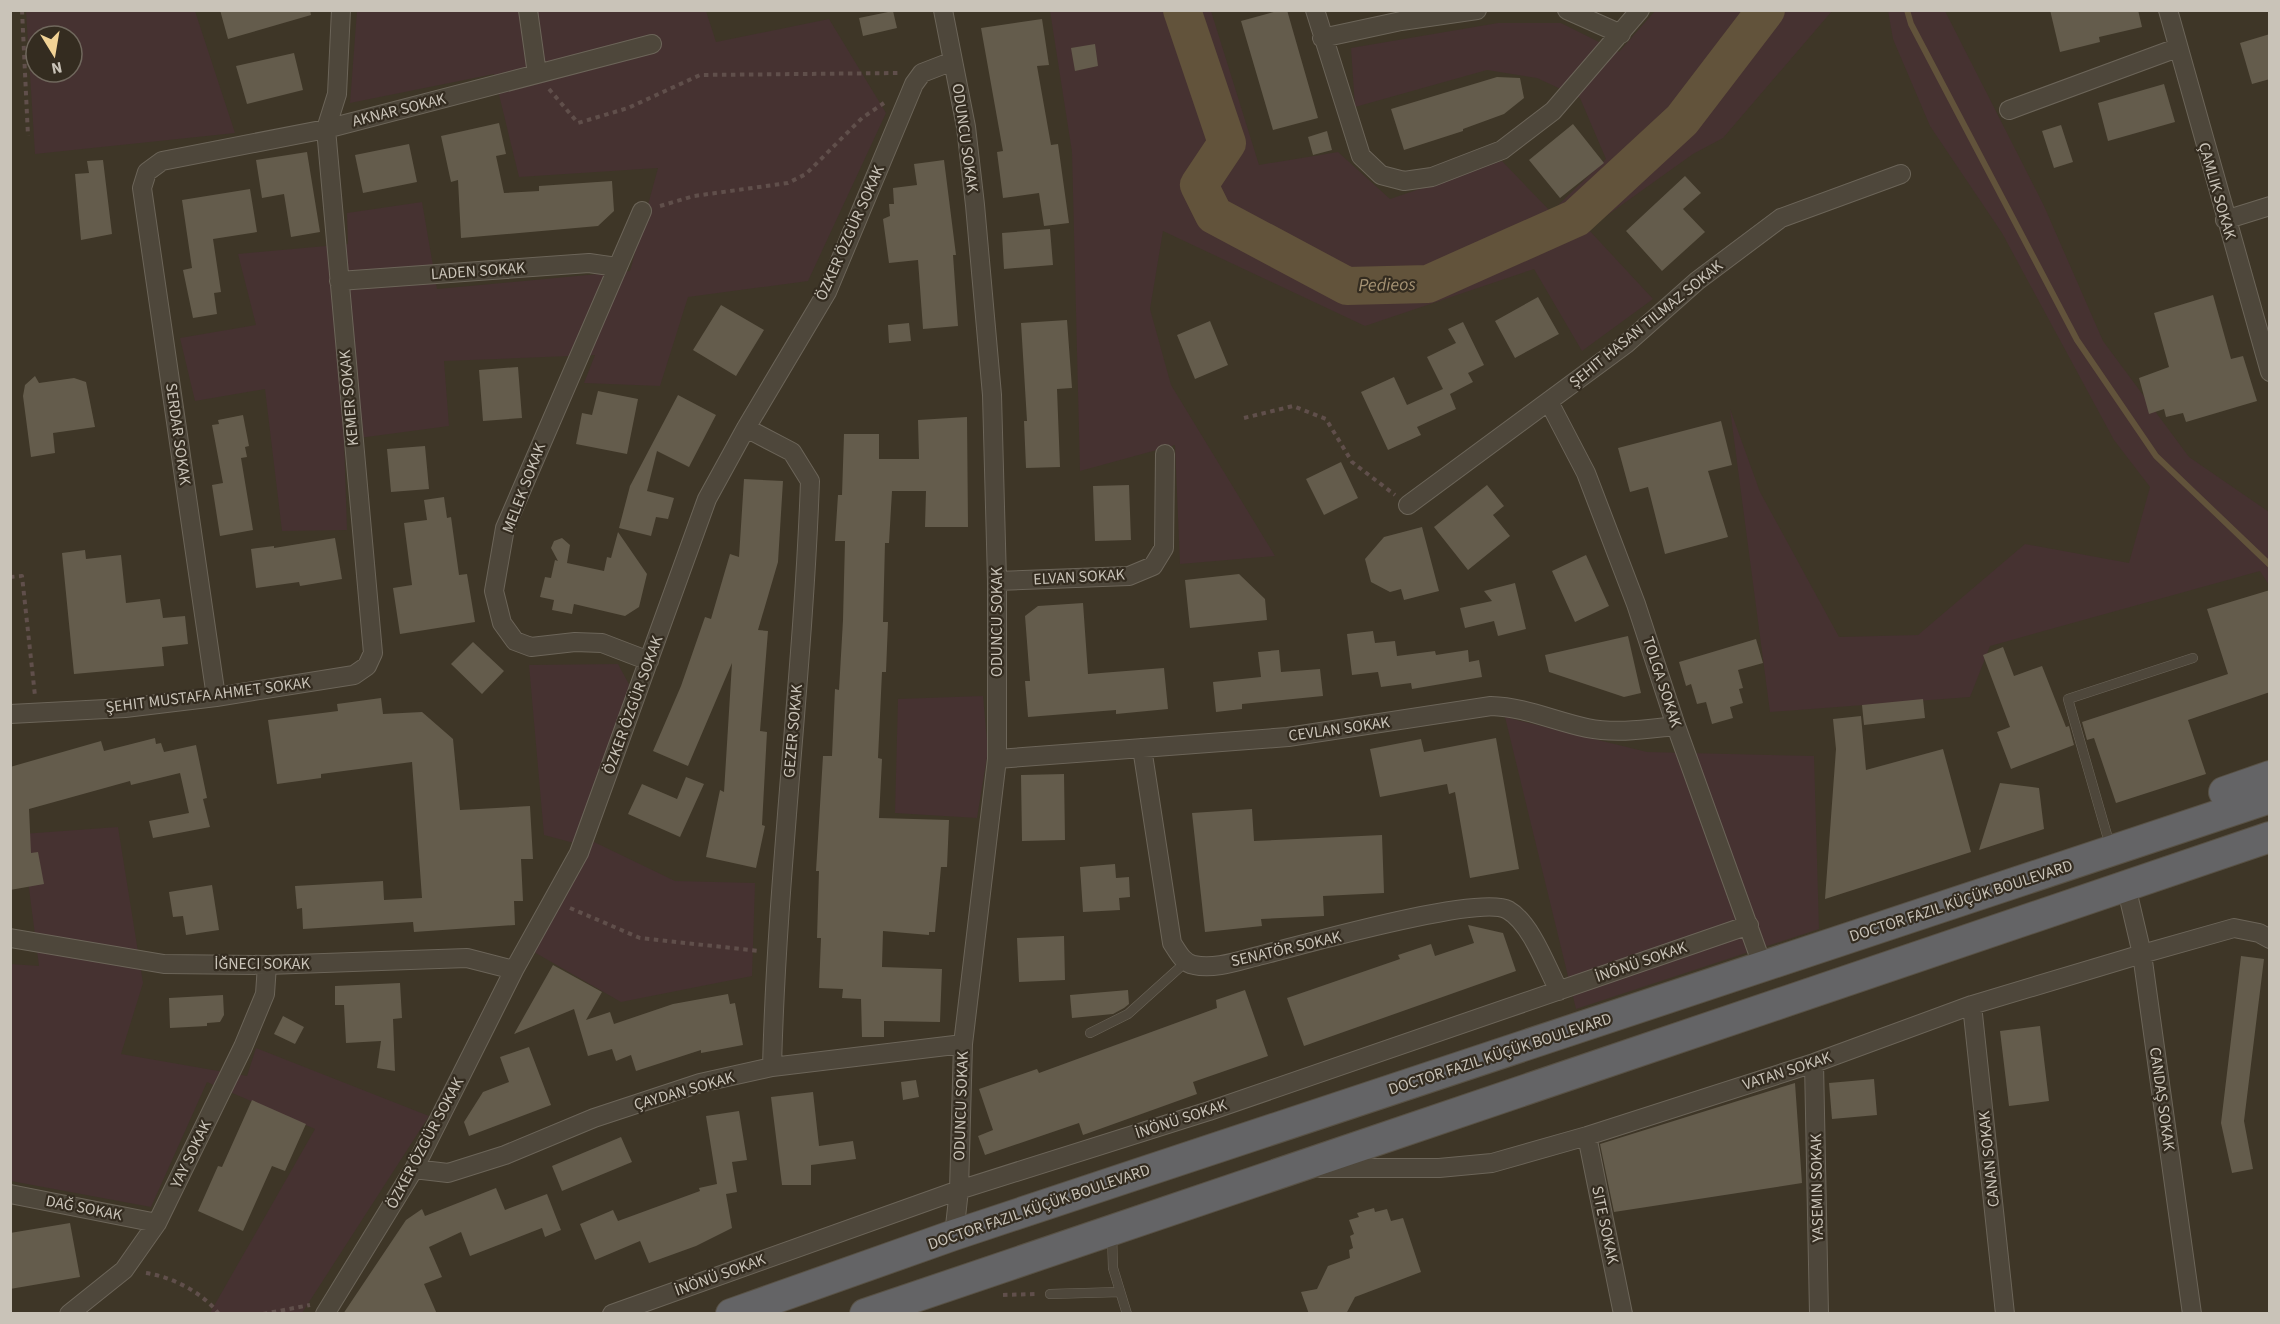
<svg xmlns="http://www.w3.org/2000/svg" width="2280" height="1324" viewBox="0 0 2280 1324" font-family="'Source Sans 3',sans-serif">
  <rect width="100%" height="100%" fill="#3e3627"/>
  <path fill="#463231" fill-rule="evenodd" d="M26 11H195L235 133 35 154ZM36 36H72V72H36Z
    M357 11H706L716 42 829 19 886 113 808 281 688 297 660 386 584 383 595 355 444 361 449 426 344 440 347 530 282 531 265 389 195 401 180 338 256 325 238 254 348 244 347 213 422 202 437 289 630 271 658 168 519 177 494 74 350 103Z
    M1050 11H1211L1259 165 1338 152 1390 199 1502 161 1551 212 1606 159 1580 98 1537 78 1487 70 1355 107 1351 48 1498 23H1561L1619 52 1655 11H1832L1723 138 1693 154 1588 229 1653 299 1582 351 1534 269 1365 326 1163 231 1150 309 1171 385 1275 556 1180 564 1175 445 1080 471 1072 152Z
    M1888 11H1945L2044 206 2103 341 2189 457 2269 512V585L2260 571 1990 646 1970 697 1770 712 1730 409 1760 492 1839 637 1918 635 2025 544 2129 563 2150 487 2114 440 2002 233 1930 126 1893 39Z
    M618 664 631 688 574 843 544 835 529 665Z
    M983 696 988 751 977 818 895 813 898 699Z
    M1505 717 1647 752 1814 756 1819 929 1576 1009Z
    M118 827 143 983 121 1054 247 1076 256 1048 429 1116 302 1313H210L315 1129 207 1082 151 1207 11 1181 10 964 39 966 22 834Z
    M592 841 675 881 755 883 752 976 621 1002 534 952Z"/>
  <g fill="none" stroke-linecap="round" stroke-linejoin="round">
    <path stroke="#62533b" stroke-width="6" d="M1907 10 1911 24 2077 340 2156 456 2270 565"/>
    <path stroke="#62533b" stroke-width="38" d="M1182 10 1227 143 1199 185 1214 215 1347 286 1428 284 1576 218 1682 120 1766 10"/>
  </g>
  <path fill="#645c4c" d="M220 10H310L311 15 228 39Z
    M1281 10H1287L1318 118 1273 130 1241 21Z
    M2050 10H2138L2142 27 2099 37 2100 42 2060 52Z
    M893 11 897 28 863 36 859 18Z
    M1042 19 1049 65 1037 66 1051 145 1058 144 1069 223 1044 226 1039 193 1003 198 997 152 1003 151 981 28Z
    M2270 34V79L2252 84 2240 43Z
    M1095 44 1098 66 1075 71 1071 48Z
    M294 53 303 90 247 104 236 66Z
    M1497 77 1520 78 1524 98 1504 114 1463 129V131L1404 150 1391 109Z
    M2164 84 2175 122 2108 141 2098 103Z
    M499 123 506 154 496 156 504 193 539 191V186L612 181 614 211 598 226 461 238 458 180 451 182 441 136Z
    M1573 124 1604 163 1560 198 1529 160Z
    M2061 125 2073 162 2054 168 2042 131Z
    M1327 131 1332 150 1313 155 1308 137Z
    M409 144 417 182 363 193 355 155Z
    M307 152 320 232 291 237 284 194 262 198 256 160Z
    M103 160 112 234 81 240 75 174 89 173 87 161Z
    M944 160 956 255H953L958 326 923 329 918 260 889 263 883 219 890 216 889 204H894L893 188 917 185 914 164Z
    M1685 176 1701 193 1683 209 1705 232 1662 271 1626 231Z
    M250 189 257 232 213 239 221 292 214 293 217 314 193 318 183 270 192 268 182 200Z
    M1050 229 1053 265 1004 269 1002 233Z
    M2213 295 2231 359 2243 356 2257 401 2186 422 2183 413 2166 417 2164 409 2149 414 2139 378 2169 367 2154 313Z
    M1538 297 1559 334 1515 358 1495 321Z
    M721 305 764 330 736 376 693 350Z
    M1067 320 1072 388 1057 389 1060 467 1026 468 1024 421H1027L1021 323Z
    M1210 321 1228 365 1195 379 1177 335Z
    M1463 322 1484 365 1468 373 1473 382 1450 394 1456 409 1417 427 1421 435 1388 450 1361 392 1394 377 1407 405 1443 389 1427 357 1456 343 1448 329Z
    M909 323 911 341 889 343 888 325Z
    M518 367 522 418 483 421 479 370Z
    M35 376 39 383 74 378 86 382 95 427 53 433 55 453 31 457 23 396 25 385Z
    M598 391 638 399 627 454 576 444 582 413 592 415Z
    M678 395 716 415 689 467 657 451 647 491 674 498 668 519 656 517 651 536 619 528 630 486Z
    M243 415 249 446 245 447 247 457 241 458 253 530 220 536 212 485 223 483 212 425 219 424 218 420Z
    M967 417 968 527H925L926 491H892L889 543H885L883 622H888L886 672H882L878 758 882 759 879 818 949 820 947 867H941L935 932H929V935L883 931 882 967 942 969 940 1022 884 1021V1037H862L861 999 842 998 843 989 819 988 821 938H817L819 871H816L823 756H832L835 689 839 690 843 620 845 541H835L838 495H842L844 434H879V459H919L918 420Z
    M1721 421 1732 465 1708 471 1728 537 1665 554 1648 487 1630 492 1618 448Z
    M425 446 429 489 391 492 387 449Z
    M1341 462 1358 498 1324 515 1306 479Z
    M744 479 783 481 778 562 758 630 768 631 760 731 767 732 762 825 765 826 756 868 706 857 720 790 724 792 732 663 688 766 653 751 681 686 705 617 711 619 730 554 739 557Z
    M1129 485 1131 540 1095 541 1093 486Z
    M1487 485 1504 506 1493 515 1510 536 1468 570 1434 527Z
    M444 497 447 518 451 517 459 575 467 574 475 622 400 634 393 588 412 585 404 523 427 520 424 500Z
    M1422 527 1439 591 1404 600 1401 589 1390 592 1371 582 1365 559 1384 537Z
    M618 532 647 574 639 607 625 616 574 604 572 614 552 610 554 600 540 597 545 577 551 578 555 560 558 561 551 548 554 541 562 538 570 545 567 563 604 571 607 557 611 558Z
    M335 538 342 579 300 586 299 582 256 588 251 549 274 546V548Z
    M85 550 86 559 121 555 126 603 160 599 163 618 185 616 188 644 162 647 164 666 74 674 62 553Z
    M1586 555 1609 606 1575 622 1552 571Z
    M1239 574 1265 599 1267 620 1190 628 1185 580Z
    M1515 583 1526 629 1498 636 1494 621 1465 628 1460 608 1492 601 1484 591Z
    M2270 590V692L2188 720 2206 774 2116 803 2094 738 2087 740 2082 722 2228 674 2207 609Z
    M1083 603 1088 674 1164 668 1168 709 1116 714V710L1028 717 1025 681H1030L1025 616 1038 606Z
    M1373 631 1375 643 1395 641 1397 656 1435 651 1436 655 1468 650 1469 662 1479 660 1482 677 1412 689 1411 683 1381 687 1378 672 1352 675 1347 634Z
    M1628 636 1641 693 1624 697 1549 672 1545 655Z
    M1756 639 1763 663 1738 670 1743 688 1739 689 1743 703 1730 707 1733 718 1712 724 1706 702 1697 704 1691 684 1686 686 1679 662Z
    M473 642 504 671 482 694 451 664Z
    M2003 647 2014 676 2042 666 2066 727 2069 726 2074 745 2011 769 1997 732 2010 727 1983 655Z
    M1279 650 1281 672 1320 669 1323 696 1242 704V709L1216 712 1213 682 1261 677 1258 652Z
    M381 698 383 714 422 712 453 739 460 810 530 806 533 859H521L523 901H514L515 925 414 932 413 922 303 929 302 908 297 909 295 886 383 881 384 900 422 898 412 762 321 774V778L277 784 268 720 338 711 337 704Z
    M1923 699 1925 718 1864 725 1862 705Z
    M1861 716 1866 770 1943 749 1971 852 1825 899 1836 749 1833 719Z
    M155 738 156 744 161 743 164 752 196 745 207 798 203 799 210 827 153 838 149 821 189 813 180 773 131 785 130 781 29 809 31 853 38 852 44 884 10 890V767L101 741 104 751Z
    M1496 738 1519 869 1470 878 1455 792 1449 794 1447 784 1380 797 1370 749 1421 739 1424 752Z
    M1064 774 1065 840 1022 841 1021 775Z
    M686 777 704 784 680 837 628 814 642 784 677 799Z
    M2000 783 2039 788 2044 829 1979 850Z
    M1252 809 1254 841 1382 835 1384 893 1323 896 1324 916 1261 919 1262 926 1205 932 1192 813Z
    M1115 864 1116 878 1129 877 1130 897 1119 898 1120 910 1083 912 1080 867Z
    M212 885 219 930 186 935 183 916 173 917 169 892Z
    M1468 925 1503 933 1516 971 1304 1046 1287 998 1400 959 1398 955 1431 944 1435 956 1474 943Z
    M1064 936 1065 980 1019 982 1017 938Z
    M2241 956 2264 959 2244 1121 2253 1169 2232 1173 2221 1123Z
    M553 965 602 992 586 1020 610 1012 614 1024 673 1004 728 994 730 1004 735 1003 743 1045 701 1053V1050L636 1071 631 1055 616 1061 612 1049 588 1056 574 1009 514 1034Z
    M400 983 402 1018 393 1019 395 1071 377 1068 381 1041 346 1043 344 1005H335V986Z
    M1128 990 1129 1004 1124 1008 1113 1014 1072 1018 1070 995Z
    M1245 990 1268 1056 1193 1082 1197 1094 1083 1135 1079 1123 985 1155 978 1136 993 1130 979 1089 1037 1069 1039 1073 1217 1008 1216 1000Z
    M223 995 224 1015 220 1022 207 1023V1026L170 1028 169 998Z
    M283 1016 304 1027 295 1044 274 1034Z
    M2040 1026 2049 1101 2009 1106 2000 1031Z
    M529 1047 551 1105 469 1136 464 1122 483 1092 509 1082 500 1057Z
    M1874 1079 1877 1115 1832 1119 1829 1083Z
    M916 1080 919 1097 903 1100 901 1082Z
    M1795 1083 1802 1183 1614 1212 1600 1144Z
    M813 1092 819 1146 853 1141 856 1159 811 1165V1185H782L771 1097Z
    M252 1100 306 1124 285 1171 272 1166 243 1231 198 1211 218 1166 222 1167Z
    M739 1111 747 1160 732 1162 737 1192 726 1194 732 1228 696 1246 649 1263 640 1241 595 1260 580 1224 613 1210 618 1221 700 1191 699 1188 717 1184 706 1116Z
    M621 1137 632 1162 562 1191 552 1166Z
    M496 1188 505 1210 547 1194 561 1230 545 1237 542 1228 470 1256 461 1232 429 1247 442 1277 424 1284 437 1314H343L406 1220 422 1209 425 1216Z
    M1374 1208 1375 1212 1387 1209 1391 1221 1403 1218 1421 1272 1355 1297 1346 1314H1309L1301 1292 1317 1289 1328 1266 1350 1258 1349 1250 1353 1248 1350 1236 1354 1234 1349 1220 1359 1217 1357 1213Z
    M70 1223 80 1277 10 1289V1233Z"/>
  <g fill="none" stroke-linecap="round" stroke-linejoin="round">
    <defs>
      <path id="service" d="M2107 835 2068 699 2193 658
        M1090 1033 1128 1014 1187 961
        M1112 1234 1113 1268 1127 1314
        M1050 1294 1120 1292"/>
      <path id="minor" d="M528 10 537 74
        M943 10 966 127 975 205 992 395 997 581V759L963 1044 959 1190 954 1235
        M1315 10 1361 156 1381 175 1404 181 1432 177 1502 150 1553 111 1640 10
        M1567 10 1621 34
        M2168 10 2270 372
        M1322 38 1401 21 1477 10
        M2009 110 2177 48
        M642 211 505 528 494 591 502 623 515 641 531 647 575 642 602 643 649 661
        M2225 220 2270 206
        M339 281 589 263 617 267
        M1549 402 1586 473 1636 604 1676 726 1763 967
        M746 428 792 452 810 481C803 677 777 871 772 1067
        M1408 505 1626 344 1697 281 1781 218 1901 174
        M997 581 1129 576 1153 566 1164 548 1165 454
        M216 697 142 188 147 172 162 161 326 129 652 44
        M10 714 125 708 216 697 354 675 367 666 373 653 326 129 337 94 341 10
        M1142 748 1172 943C1178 952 1183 963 1194 965 1215 970 1241 960 1262 955 1302 945 1480 894 1508 910 1531 923 1547 968 1559 991
        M997 759 1288 737 1491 706C1525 707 1554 721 1587 728 1617 734 1647 729 1676 726
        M2126 886 2142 954 2192 1314
        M10 938 164 964 267 965 467 958 514 970
        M1972 1005 2005 1314
        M1814 1063 1819 1314
        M1587 1136 1623 1314
        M1320 1168H1439L1492 1163 1587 1136 1814 1063 1972 1005 2142 954 2234 928 2259 933 2270 939
        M414 1169 448 1173 505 1155 594 1118 700 1083 772 1067 963 1044
        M10 1194 157 1223
        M69 1314 124 1270 157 1223 243 1047 265 994 267 965
        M325 1314 414 1169 514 970 579 853 707 499 746 428 827 292 914 84 922 73 953 61
        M612 1314 959 1190 1209 1111 1749 925"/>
      <path id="trunk" d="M2224 792 2270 776
        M731 1314 954 1235 2270 798
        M865 1314 2270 837"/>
    </defs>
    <use href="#service" stroke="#6c6559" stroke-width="10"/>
    <use href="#minor" stroke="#6c6559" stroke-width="20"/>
    <use href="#trunk" stroke="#595246" stroke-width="32"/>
    <path stroke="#604f4b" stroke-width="4" stroke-dasharray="4.5 4.5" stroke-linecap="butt" d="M22 10 28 136
      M549 89 578 123 628 108 700 75 900 73
      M660 206 694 196 788 183 806 174 862 118 884 103
      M1244 418 1293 406 1326 419 1352 462 1395 495
      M10 577 22 576 35 696
      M570 908 640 938 759 951
      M146 1273C172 1277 202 1292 219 1314
      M1003 1295 1037 1294
      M263 1314 310 1305"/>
    <use href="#service" stroke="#4e473b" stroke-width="9"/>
    <use href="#minor" stroke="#4e473b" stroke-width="18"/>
    <use href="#trunk" stroke="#646466" stroke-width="30"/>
  </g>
  <g text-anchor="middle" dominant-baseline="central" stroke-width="4.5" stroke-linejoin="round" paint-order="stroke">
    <g font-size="16" fill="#c9c3b8" stroke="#342c20">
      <text transform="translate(399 110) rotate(-14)">AKNAR SOKAK</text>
      <text transform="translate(965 138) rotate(82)">ODUNCU SOKAK</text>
      <text transform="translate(2217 191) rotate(74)">ÇAMLIK SOKAK</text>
      <text transform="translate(850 233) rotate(-66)">ÖZKER ÖZGÜR SOKAK</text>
      <text transform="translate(478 271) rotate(-4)">LADEN SOKAK</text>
      <text transform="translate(1646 324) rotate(-39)">ŞEHIT HASAN TILMAZ SOKAK</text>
      <text transform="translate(349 398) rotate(-95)">KEMER SOKAK</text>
      <text transform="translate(178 434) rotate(82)">SERDAR SOKAK</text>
      <text transform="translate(524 488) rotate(-69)">MELEK SOKAK</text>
      <text transform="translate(1079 577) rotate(-3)">ELVAN SOKAK</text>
      <text transform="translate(997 622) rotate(-90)">ODUNCU SOKAK</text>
      <text transform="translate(1662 682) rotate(72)">TOLGA SOKAK</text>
      <text transform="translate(208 695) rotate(-7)">ŞEHIT MUSTAFA AHMET SOKAK</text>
      <text transform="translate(633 705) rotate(-70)">ÖZKER ÖZGÜR SOKAK</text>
      <text transform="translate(1339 729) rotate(-8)">CEVLAN SOKAK</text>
      <text transform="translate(793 731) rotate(-85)">GEZER SOKAK</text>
      <text transform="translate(1961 901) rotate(-18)">DOCTOR FAZIL KÜÇÜK BOULEVARD</text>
      <text transform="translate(1286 949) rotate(-13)">SENATÖR SOKAK</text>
      <text transform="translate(1641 962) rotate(-19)">İNÖNÜ SOKAK</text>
      <text x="262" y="964">İĞNECI SOKAK</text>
      <text transform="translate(1500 1054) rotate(-18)">DOCTOR FAZIL KÜÇÜK BOULEVARD</text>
      <text transform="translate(1787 1071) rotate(-18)">VATAN SOKAK</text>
      <text transform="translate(684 1091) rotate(-16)">ÇAYDAN SOKAK</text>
      <text transform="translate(2162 1099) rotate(82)">CANDAŞ SOKAK</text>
      <text transform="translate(961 1106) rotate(-88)">ODUNCU SOKAK</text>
      <text transform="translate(1181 1119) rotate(-18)">İNÖNÜ SOKAK</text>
      <text transform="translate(425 1143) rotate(-62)">ÖZKER ÖZGÜR SOKAK</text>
      <text transform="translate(191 1154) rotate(-64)">YAY SOKAK</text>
      <text transform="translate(1989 1159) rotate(-96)">CANAN SOKAK</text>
      <text transform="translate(1817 1188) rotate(-91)">YASEMIN SOKAK</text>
      <text transform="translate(1039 1207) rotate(-19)">DOCTOR FAZIL KÜÇÜK BOULEVARD</text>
      <text transform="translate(84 1208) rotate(11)">DAĞ SOKAK</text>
      <text transform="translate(1605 1225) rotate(78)">SITE SOKAK</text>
      <text transform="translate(720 1275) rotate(-20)">İNÖNÜ SOKAK</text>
    </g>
    <g font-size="18" font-style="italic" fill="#a59273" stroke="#342c20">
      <text transform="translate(1387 285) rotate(-1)">Pedieos</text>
    </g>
  </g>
  <rect width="2280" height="1324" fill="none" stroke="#c9c3b8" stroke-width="24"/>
  <g transform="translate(54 54) rotate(169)"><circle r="28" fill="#342c20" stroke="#70685d" stroke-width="1.5"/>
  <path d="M0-4.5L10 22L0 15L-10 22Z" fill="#f1d295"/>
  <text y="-9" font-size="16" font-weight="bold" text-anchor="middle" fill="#c9c3b8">N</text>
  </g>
</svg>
